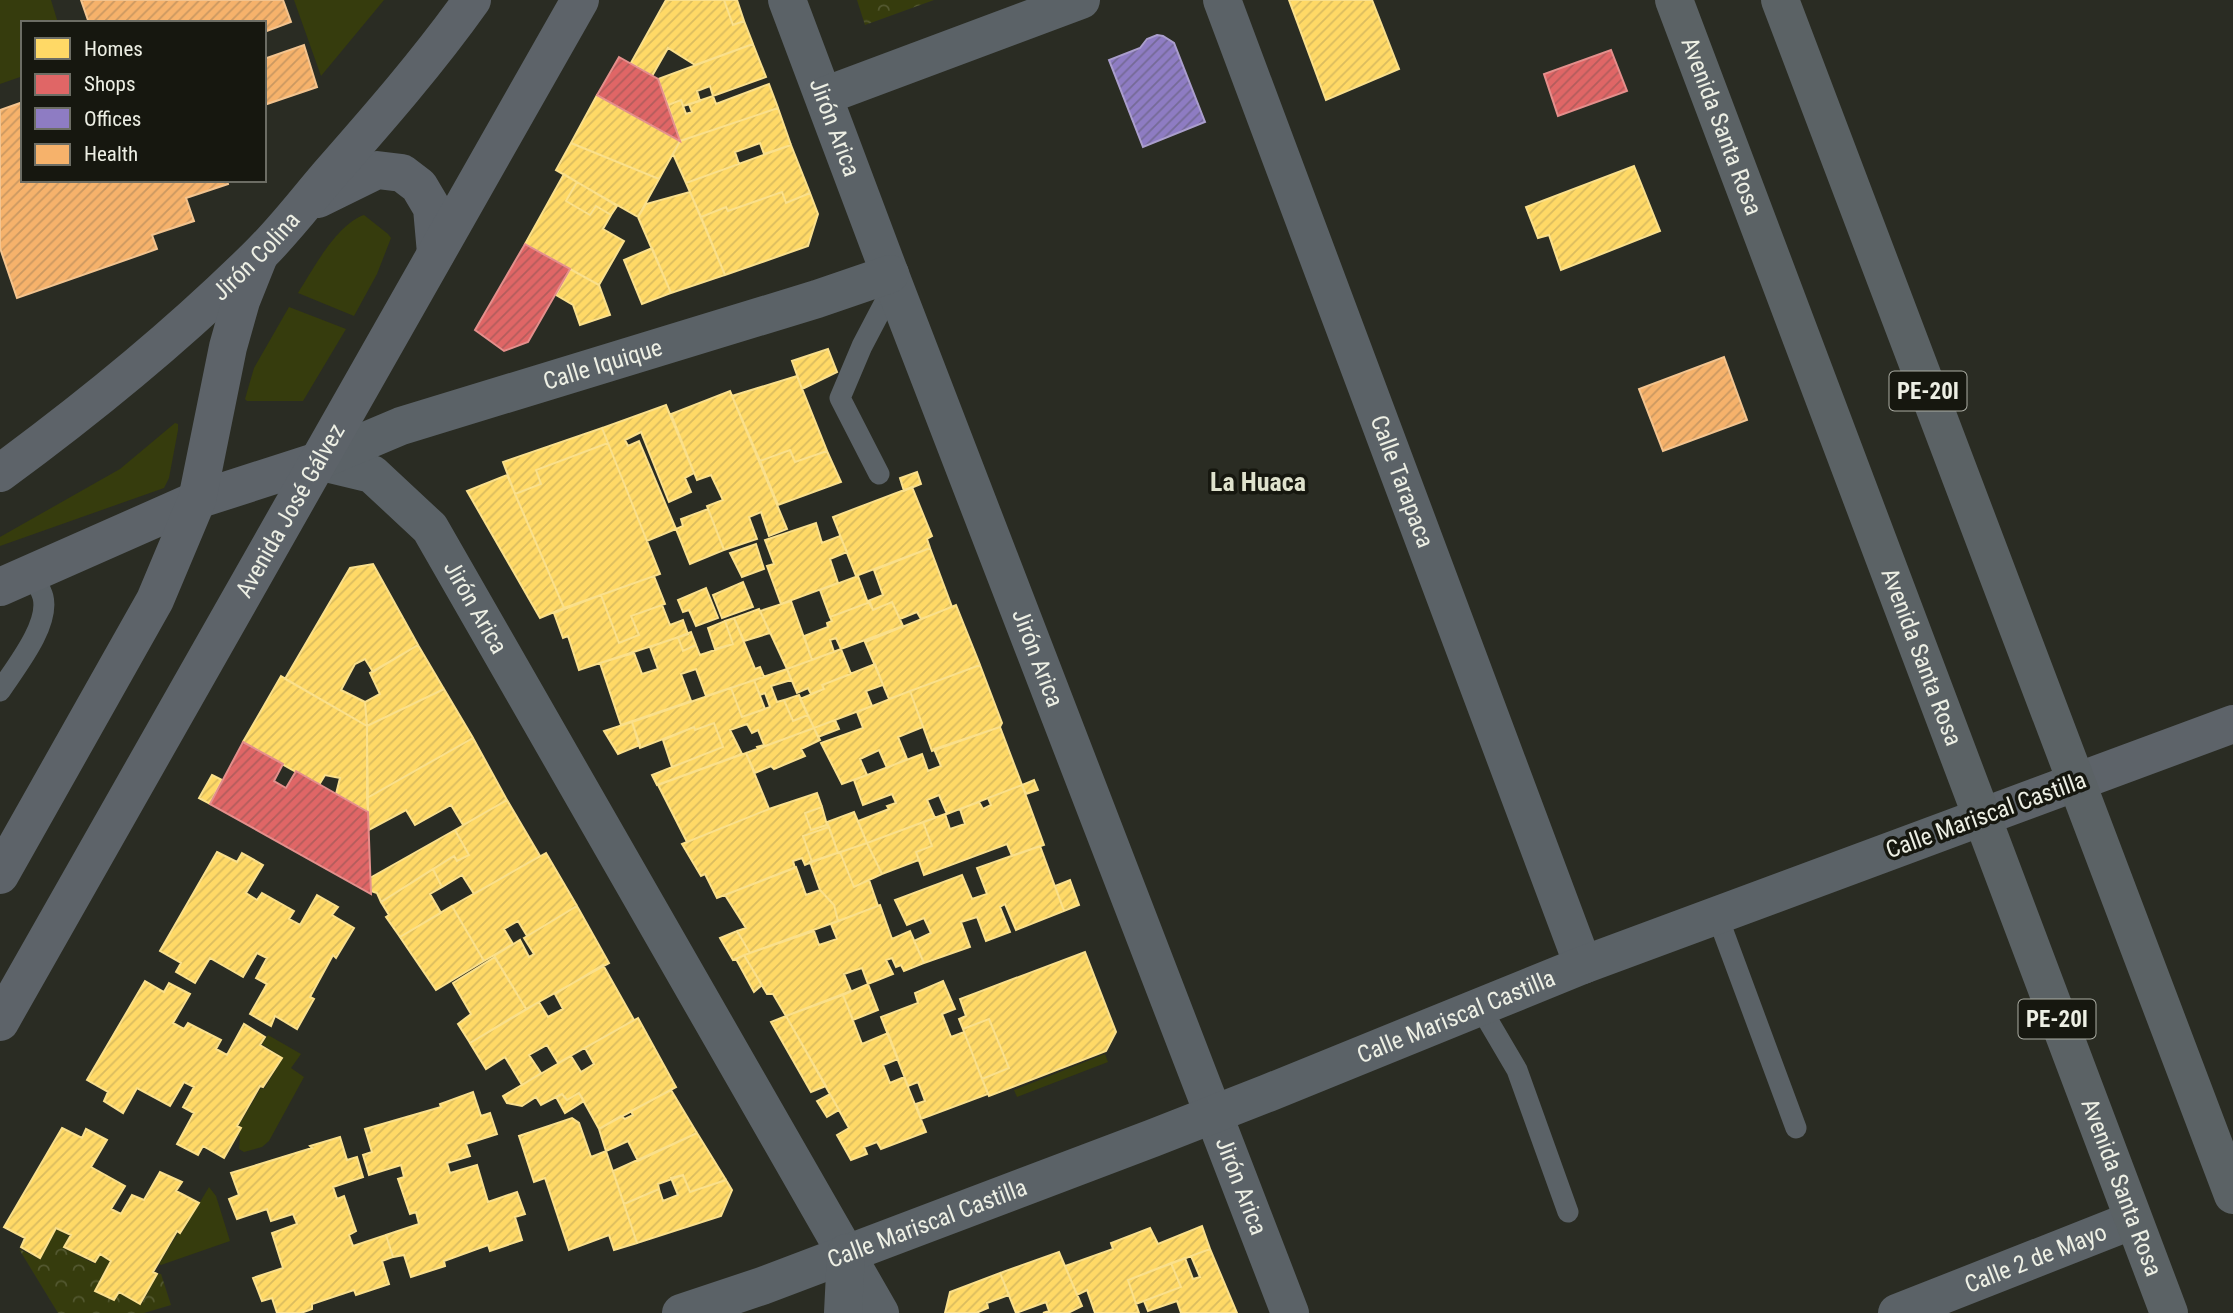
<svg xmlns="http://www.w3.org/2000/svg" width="2233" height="1313" viewBox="0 0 2233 1313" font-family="'Roboto Condensed',sans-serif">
  <defs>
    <pattern id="park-crowns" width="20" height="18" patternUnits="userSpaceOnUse" patternTransform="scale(1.75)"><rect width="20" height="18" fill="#363c0d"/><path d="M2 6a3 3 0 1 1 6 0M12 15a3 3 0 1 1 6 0" fill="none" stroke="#535830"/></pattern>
    <pattern id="homes-hatch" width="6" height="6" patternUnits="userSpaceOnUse" patternTransform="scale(1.75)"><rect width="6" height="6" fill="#ffd966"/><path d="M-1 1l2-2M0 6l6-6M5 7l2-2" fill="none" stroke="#dabc5f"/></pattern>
    <pattern id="shops-hatch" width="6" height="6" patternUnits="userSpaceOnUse" patternTransform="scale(1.75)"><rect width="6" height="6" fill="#e06666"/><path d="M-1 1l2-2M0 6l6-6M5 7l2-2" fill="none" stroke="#b25d5c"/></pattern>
    <pattern id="offices-hatch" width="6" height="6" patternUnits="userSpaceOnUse" patternTransform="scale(1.75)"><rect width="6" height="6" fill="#8e7cc3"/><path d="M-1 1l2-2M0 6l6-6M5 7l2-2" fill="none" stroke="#756a97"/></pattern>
    <pattern id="health-hatch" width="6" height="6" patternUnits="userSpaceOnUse" patternTransform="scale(1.75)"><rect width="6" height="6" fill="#f6b26b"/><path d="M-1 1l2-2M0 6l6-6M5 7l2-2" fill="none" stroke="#ca9861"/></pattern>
  </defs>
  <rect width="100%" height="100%" fill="#2a2c23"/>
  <path fill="#363c0d" d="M0 0H51L58 23H23V76L0 84Z
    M294 0H384L321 76Z
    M364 215 388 234 391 238 377 274 354 316 298 293C313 269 337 224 364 215Z
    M289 307 346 329 303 401H247L245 399 254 368Z
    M175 423 178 424V430L169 478 164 488 0 546V537L120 469Z
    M268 1035 301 1054 291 1068 304 1077 269 1141 262 1147 244 1152 239 1149 240 1136 238 1135 242 1128 239 1125 261 1088 264 1089 283 1058 262 1044Z
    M1105 1054 1108 1062 1017 1097 1014 1090Z
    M209 1187 216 1196 230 1241 161 1265 159 1264 178 1233 181 1234Z"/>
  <path fill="url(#park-crowns)" d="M857 0H934L865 25Z
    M56 1229 69 1236 63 1248 95 1264 100 1255 110 1261 94 1291 114 1301 119 1293 141 1305 158 1274H161L171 1305 144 1313H58L19 1249 40 1259Z"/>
  <path fill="url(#homes-hatch)" stroke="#fae08c" stroke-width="2" d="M666 0H724L733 25 744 21 753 44 695 65 668 48 652 76 631 63Z
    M724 0H737L744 21 733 25Z
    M1289 0H1372L1399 69 1326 100Z
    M753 44 766 77 713 96 710 86 697 91 700 101 683 106 681 100 668 105 658 79Z
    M769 84 778 108 680 141 668 105 681 100 686 114 692 112 689 104 713 96 716 104Z
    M597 95 680 141 659 179 571 143Z
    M778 108 791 145 764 154 760 143 735 152 739 164 686 183 673 154 680 141Z
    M571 143 659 179 638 217 556 170Z
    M791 145 810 193 786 203 782 192 728 211 726 207 701 217 686 183Z
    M1634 166 1660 231 1561 270 1549 235 1538 238 1526 207Z
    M564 174 577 182 566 201 590 215 596 206 611 215 603 229 624 241 599 285 525 244Z
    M577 182 617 206 611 215 596 206 590 215 566 201Z
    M690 192 725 275 671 293 638 217 646 204Z
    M782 192 786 203 810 193 818 214 808 246 725 275 701 217 726 207 728 211Z
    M652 248 671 293 642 304 624 260Z
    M570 269 599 285 610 315 580 325 573 305 556 295Z
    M828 349 837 372 802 389 792 361Z
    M797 376 827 451 795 462 790 450 760 461 732 396Z
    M730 391 787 529 769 536 761 512 749 517 757 539 724 550 707 506 723 500 711 475 697 480 671 414Z
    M666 405 694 473 685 478 691 492 669 502 641 432 625 440 628 446 639 441 676 529 647 541 602 428Z
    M602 428 608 443 536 470 541 484 515 494 503 462Z
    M608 443 660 574 564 608 515 494 541 484 536 470Z
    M790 450 795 462 827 451 841 482 778 505 760 461Z
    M917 472 921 484 904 491 900 478Z
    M507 475 564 608 540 618 467 491Z
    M912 487 932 536 927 539 930 548 856 576 833 517Z
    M708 509 724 550 690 564 676 529 683 526 681 519Z
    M816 523 822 543 840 536 847 552 830 559 838 583 781 604 767 566 774 564 765 540Z
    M756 544 764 569 742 577 730 553Z
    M930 548 952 607 921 619 917 612 900 619 892 602 873 610 868 601 883 595 874 570Z
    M373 564 418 645 373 672 365 659 355 664 341 690 365 702 367 726 285 679 350 568Z
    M654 576 665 604 631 616 639 635 619 643 601 595Z
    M858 576 868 603 830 617 820 590Z
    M743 582 753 607 722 618 713 595Z
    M706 588 718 618 696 626 689 610 683 612 678 600Z
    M601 595 619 643 639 635 631 616 662 605 670 625 683 620 688 634 579 670 568 636 563 638 554 613Z
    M791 601 812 660 787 669 760 611Z
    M870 602 873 610 892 602 903 626 841 649 836 638 830 640 834 652 812 660 804 636 828 627 827 623 832 621 830 617Z
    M956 605 980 665 889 699 865 642Z
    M759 609 770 633 744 641 734 618Z
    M734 618 755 669 760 667 764 677 706 696 696 669 681 674 691 701 621 725 600 663 634 653 642 674 658 669 650 647 678 637 683 651 696 645 700 655 733 644 725 621Z
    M725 621 733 644 715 649 708 628Z
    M691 632 696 645 683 651 678 637Z
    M418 645 444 689 367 726 365 702 380 694 370 673Z
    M841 649 851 674 822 685 824 689 811 694 808 688 797 693 787 669Z
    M875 664 883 685 866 691 872 706 814 728 800 699 824 689 822 685Z
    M980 665 1002 723 1000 727 932 751 910 691Z
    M787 669 791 680 771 686 777 702 784 700 793 721 808 715 814 728 758 749 757 747 764 745 758 730 752 733 747 724 730 730 742 754 657 785 652 775 723 747 714 723 695 730 694 727 640 748 632 722 731 688 742 717 770 707 765 693 760 695 754 680Z
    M281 676 367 726 368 812 336 794 340 778 325 775 319 785 243 742Z
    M754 680 765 709 742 717 731 688Z
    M444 689 473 738 367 798V726Z
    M910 691 923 727 898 737 907 759 887 768 879 750 860 759 867 775 842 784 821 743 863 728 857 712Z
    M799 695 808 715 793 721 784 700Z
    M835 720 839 729 818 737 814 728Z
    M632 722 640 745 618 754 604 731Z
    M714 723 723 747 672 767 663 740 694 727 695 730Z
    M1000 727 1022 785 947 814 939 795 927 800 935 818 867 843 858 821 889 809 887 806 896 803 892 794 863 805 854 780 922 754 928 771 941 766 934 749Z
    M814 728 820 740 801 749 805 756 774 769 771 766 755 773 746 753Z
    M473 738 507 800 463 825 451 805 415 825 406 810 369 830 367 798Z
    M746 753 769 809 687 842 658 785Z
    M212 775 222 780 210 804 199 798Z
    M1034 780 1038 790 1026 794 1022 785Z
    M1022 785 1044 845 1012 856 1007 844 924 875 916 852 932 846 923 822 945 814 950 829 965 824 960 809 979 802 983 809 991 805 988 798Z
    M817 793 822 807 805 813 811 830 827 825 829 827 803 836 812 862 805 865 802 858 793 861 795 868 717 898 705 874 701 876 682 844 769 809Z
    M507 800 540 856 474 894 462 875 442 887 433 869 454 856 457 861 469 855 455 830Z
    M822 807 827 825 811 830 805 813Z
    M854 812 867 843 838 853 827 822Z
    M923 822 932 846 916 852 919 860 882 874 867 843Z
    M829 827 838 853 812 862 803 836Z
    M455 830 469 855 457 861 454 856 381 902 377 893 371 891 370 878Z
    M867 843 882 874 854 887 840 852Z
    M1040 846 1064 911 1016 930 1005 904 1000 907 1010 932 986 941 977 917 961 922 970 947 924 963 914 941 931 933 924 918 907 925 895 900 962 875 972 899 987 894 977 868Z
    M217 852 237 862 242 853 263 865 246 893 257 900 262 893 294 911 289 919 300 925 317 895 338 907 332 915 354 928 336 958 333 955 310 997 314 999 297 1029 275 1016 271 1026 250 1014 267 984 256 978 267 958 257 953 243 977 210 958 195 983 176 972 181 963 160 951Z
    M840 852 854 887 869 880 878 906 838 921 834 905 820 890 810 862Z
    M546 853 577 906 527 936 518 921 504 929 513 944 484 961 452 906Z
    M796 867 806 895 820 890 834 905 838 921 750 953 737 931 746 928 725 895Z
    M433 869 442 887 430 894 441 913 400 937 386 917 389 915 381 902Z
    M1070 880 1079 905 1064 911 1055 886Z
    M880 905 892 939 910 931 924 963 904 971 901 965 896 967 892 958 886 960 893 974 868 984 862 968 844 974 851 991 786 1016 773 994H767L744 955 814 931 819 945 837 939 831 924Z
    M452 906 484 961 436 990 400 937Z
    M577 906 609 963 526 1009 494 956 520 940 529 957 534 954 524 938Z
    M737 931 750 953 733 960 720 938Z
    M1085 952 1116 1032 1106 1051 989 1096 982 1079 1009 1068 989 1019 963 1029 959 1019 966 1016 960 999Z
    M744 955 762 985 754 992 736 959Z
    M495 957 526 1009 470 1043 458 1024 471 1014 453 983Z
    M603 965 634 1020 558 1063 547 1045 529 1055 541 1073 522 1085 505 1057 486 1069 470 1043 539 1002 548 1017 563 1009 555 994Z
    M145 981 164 992 169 983 190 994 173 1023 184 1029 188 1023 221 1040 216 1049 227 1055 244 1024 265 1037 260 1045 282 1058 263 1087 260 1086 237 1126 241 1128 224 1158 203 1146 198 1155 177 1144 194 1113 183 1107 194 1087 184 1082 170 1106 137 1088 123 1113 104 1101 108 1092 87 1080Z
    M943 981 955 1009 942 1014 951 1037 964 1032 988 1094 921 1119 916 1104 925 1101 918 1082 908 1086 881 1017 918 1003 915 993Z
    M868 984 878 1010 853 1020 843 995Z
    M843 995 862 1044 888 1033 898 1059 883 1065 890 1083 904 1077 926 1132 881 1149 877 1142 864 1147 867 1154 851 1160 837 1135 849 1128 786 1016Z
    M786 1016 826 1086 811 1092 771 1022Z
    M638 1018 676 1087 599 1129 579 1093 567 1100 562 1094 541 1105 536 1097 522 1106 507 1103 503 1096 571 1056 581 1072 594 1064 585 1048Z
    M989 1019 1009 1068 982 1079 963 1029Z
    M671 1090 697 1133 638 1161 628 1141 606 1151 599 1129 621 1116 625 1119 633 1115 631 1111Z
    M473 1092 481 1116 490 1113 497 1134 466 1144 470 1156 447 1163 450 1173 477 1165 488 1202 517 1192 525 1214 515 1217 522 1240 490 1251 488 1245 444 1261 445 1266 411 1277 404 1255 393 1257 386 1235 419 1224 416 1212 410 1214 398 1179 404 1177 401 1165 369 1175 363 1155 372 1152 365 1129 441 1107 440 1104Z
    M579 1093 584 1101 565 1113 556 1097 562 1094 567 1100Z
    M830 1094 839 1110 827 1117 817 1101Z
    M572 1118 579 1123 591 1157 606 1151 637 1243 614 1250 609 1235 569 1250 545 1178 534 1182 519 1136Z
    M62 1128 82 1138 86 1129 107 1140 91 1167 125 1186 111 1209 121 1214 132 1195 144 1200 160 1172 182 1182 176 1191 199 1203 180 1233 177 1231 153 1272 157 1274 140 1304 119 1292 114 1300 95 1291 111 1261 100 1254 95 1262 64 1247 71 1235 56 1228 40 1258 21 1247 25 1238 4 1227Z
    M697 1133 726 1180 690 1192 683 1175 658 1184 659 1189 624 1204 613 1171Z
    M340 1137 347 1160 357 1157 363 1177 333 1187 337 1199 344 1196 356 1231 349 1235 353 1246 386 1235 393 1257 382 1261 389 1284 356 1295 354 1290 312 1304V1309L301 1313H277L272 1298 262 1301 253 1278 283 1268 272 1233 297 1224 293 1214 271 1221 267 1209 237 1219 229 1199 239 1195 231 1173 312 1148 310 1146Z
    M683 1175 690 1192 726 1180 732 1190 721 1216 637 1243 624 1204 659 1189 663 1201 678 1195 671 1178Z
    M1202 1226 1210 1249 1128 1280 1139 1313H1095L1087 1290 1077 1295 1065 1266 1113 1249 1111 1243 1150 1228 1158 1244Z
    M1210 1249 1237 1313H1181L1177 1301 1148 1311 1144 1301 1181 1287 1171 1263 1185 1258 1193 1279 1200 1277 1191 1256Z
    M1059 1252 1082 1306 1068 1313H1043L1049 1311 1046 1302 1016 1313 1000 1273Z
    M1171 1263 1181 1287 1136 1304 1128 1280Z
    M1000 1273 1009 1295 987 1303 988 1308 976 1313H945L950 1292Z"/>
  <path fill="url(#shops-hatch)" stroke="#e48f8c" stroke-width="2" d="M1611 50 1627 91 1558 116 1544 74Z
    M619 57 658 79 680 141 597 95Z
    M525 244 570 269 528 342 504 351 475 330Z
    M243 742 283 764 274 781 286 788 296 771 368 812 371 894 210 804Z"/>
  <path fill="url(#offices-hatch)" stroke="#aa9ecd" stroke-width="2" d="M1157 35 1163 36 1174 43 1205 122 1143 147 1109 60 1140 48 1147 39Z"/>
  <path fill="url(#health-hatch)" stroke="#f3c48f" stroke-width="2" d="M81 0H283L291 22 264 32V23H89Z
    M304 45 317 87 264 105V59Z
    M23 102V180H227L228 184 186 198 194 221 152 235 157 249 17 298 0 248V110Z
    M1724 357 1747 420 1663 451 1639 389Z"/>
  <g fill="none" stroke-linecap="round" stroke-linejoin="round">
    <path stroke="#5b6267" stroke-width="21" d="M879 474 840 398 862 346 894 285
      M0 691C15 668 50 625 43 597 41 589 35 580 31 572
      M1717 915 1796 1128
      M1480 1007 1517 1070 1568 1212"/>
    <g stroke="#5b6267" stroke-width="38">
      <path id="s1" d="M787 0 894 285 1290 1313"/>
      <path id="s2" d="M1222 0 1583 965"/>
      <path d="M824 96 1081 0"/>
      <path id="s3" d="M318 461 372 474 430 528 880 1313"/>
      <path id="s4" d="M318 461 401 426 817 299 890 274"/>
      <path id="s5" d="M681 1313 762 1286 1153 1138 1268 1093 1583 965 1982 817"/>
      <path d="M843 1313 846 1253"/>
      <path id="s6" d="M1897 1313 2133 1220"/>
    </g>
    <g stroke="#5d6369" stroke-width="38">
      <path d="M318 199 377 170 402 173 419 186 432 208 436 253"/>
      <path id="s7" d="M0 473C90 407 177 336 257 257 282 233 304 204 327 177 377 120 428 62 472 0"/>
      <path d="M0 587 197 500 318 461"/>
      <path d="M1982 817 2233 724"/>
      <path d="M0 875 155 600 197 500 228 347 241 301 259 256"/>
      <path id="s8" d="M0 1022 580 0"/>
    </g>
    <g stroke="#5b6265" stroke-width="38">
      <path id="s9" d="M1674 0 2169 1313"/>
      <path d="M1780 0 2233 1195"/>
    </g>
  </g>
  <g text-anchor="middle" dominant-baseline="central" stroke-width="7" stroke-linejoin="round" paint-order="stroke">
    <g fill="#16170f" stroke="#acaea4" stroke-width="2">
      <rect x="1889.5" y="371.5" width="77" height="39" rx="5"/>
      <rect x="2018.5" y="999.5" width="77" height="39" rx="5"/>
    </g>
    <g font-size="23" font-weight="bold" fill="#edefe4">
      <text x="1928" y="391">PE-20I</text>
      <text x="2057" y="1019">PE-20I</text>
    </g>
    <g font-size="24" fill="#edefe4" stroke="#16170f">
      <text stroke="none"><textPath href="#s9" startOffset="135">Avenida Santa Rosa</textPath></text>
      <text stroke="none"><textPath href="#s1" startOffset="136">Jirón Arica</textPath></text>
      <text stroke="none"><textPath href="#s7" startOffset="336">Jirón Colina</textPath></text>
      <text stroke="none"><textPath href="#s4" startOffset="301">Calle Iquique</textPath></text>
      <text stroke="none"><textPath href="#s2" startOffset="514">Calle Tarapaca</textPath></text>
      <text stroke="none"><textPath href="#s8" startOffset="588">Avenida José Gálvez</textPath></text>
      <text stroke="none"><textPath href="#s3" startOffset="226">Jirón Arica</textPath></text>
      <text stroke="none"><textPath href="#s1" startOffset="704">Jirón Arica</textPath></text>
      <text stroke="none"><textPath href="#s9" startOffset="702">Avenida Santa Rosa</textPath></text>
      <text transform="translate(1986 815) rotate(-20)">Calle Mariscal Castilla</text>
      <text stroke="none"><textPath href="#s5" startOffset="830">Calle Mariscal Castilla</textPath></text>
      <text stroke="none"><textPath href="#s1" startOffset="1270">Jirón Arica</textPath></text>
      <text stroke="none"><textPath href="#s9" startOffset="1269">Avenida Santa Rosa</textPath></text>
      <text stroke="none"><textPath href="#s5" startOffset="262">Calle Mariscal Castilla</textPath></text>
      <text stroke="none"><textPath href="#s6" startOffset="149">Calle 2 de Mayo</textPath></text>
    </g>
    <g font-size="26" font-weight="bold" fill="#dfe2cd" stroke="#16170f">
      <text x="1258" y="482">La Huaca</text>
    </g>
  </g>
  <rect x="21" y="21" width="245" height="161" fill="#16170f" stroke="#6c6d64" stroke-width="2"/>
  <rect x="35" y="38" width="35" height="21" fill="#ffd966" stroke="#6c6d64" stroke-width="2"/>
  <text x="84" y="56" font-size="21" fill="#edefe4">Homes</text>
  <rect x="35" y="74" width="35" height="21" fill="#e06666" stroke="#6c6d64" stroke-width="2"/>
  <text x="84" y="91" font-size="21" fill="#edefe4">Shops</text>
  <rect x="35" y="108" width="35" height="21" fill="#8e7cc3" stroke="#6c6d64" stroke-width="2"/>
  <text x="84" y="126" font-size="21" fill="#edefe4">Offices</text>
  <rect x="35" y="144" width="35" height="21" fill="#f6b26b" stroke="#6c6d64" stroke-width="2"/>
  <text x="84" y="161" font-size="21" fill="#edefe4">Health</text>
</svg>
